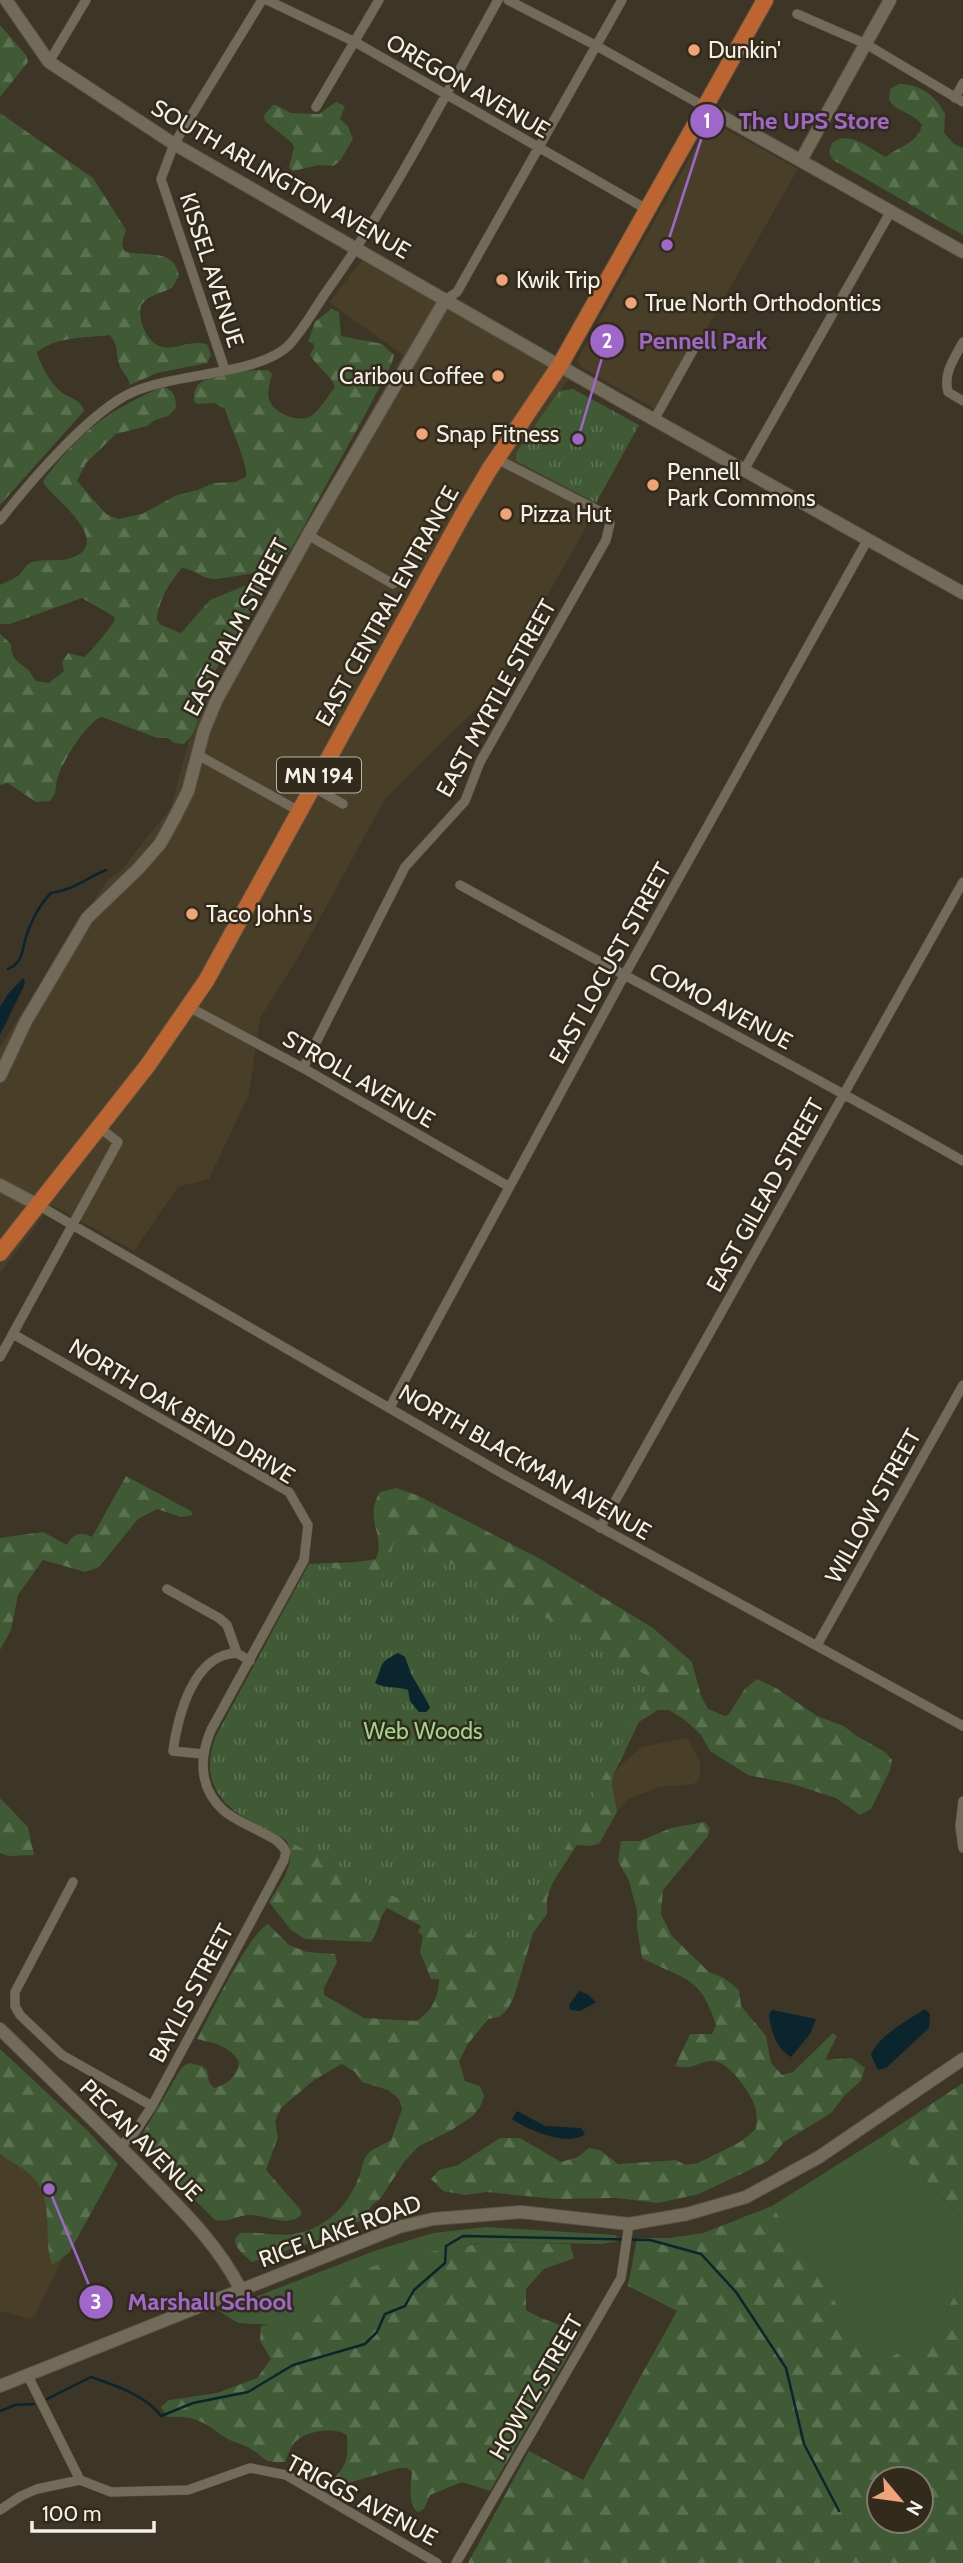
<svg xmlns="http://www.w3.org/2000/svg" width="963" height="2563" viewBox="0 0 963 2563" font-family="Cabin,sans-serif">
  <defs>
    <pattern id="forest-firs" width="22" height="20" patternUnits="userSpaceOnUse" patternTransform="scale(1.75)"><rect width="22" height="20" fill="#3f5a35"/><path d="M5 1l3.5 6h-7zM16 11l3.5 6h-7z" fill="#5b7252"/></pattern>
    <pattern id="park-tufts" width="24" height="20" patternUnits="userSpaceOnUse" patternTransform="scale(1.75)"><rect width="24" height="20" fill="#3f5a35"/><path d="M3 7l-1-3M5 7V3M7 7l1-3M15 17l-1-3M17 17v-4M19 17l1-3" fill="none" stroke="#5b7252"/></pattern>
  </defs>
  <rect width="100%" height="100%" fill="#3d3525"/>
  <path fill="#493e28" d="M715 123 798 169 703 335 696 337 655 409 581 367 577 360 705 130 709 125Z
    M362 260 569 379 516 453V461L596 503 583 533 491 694 385 799 302 951 260 1018 249 1094 209 1179 178 1187 134 1251 52 1205 0 1273V1047L108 879 121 871 171 807 193 725 403 355 329 302Z
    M687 1738 700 1761V1777L694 1784 659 1787 627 1800 617 1812 612 1785 613 1776 620 1766 641 1747Z
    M0 2049 88 2131 83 2218 35 2315 29 2319 0 2311Z"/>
  <path fill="#3f5a35" d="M883 2136 963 2219V2278L937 2331 877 2365 772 2206Z
    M486 2227 616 2235 618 2241 602 2244 484 2242 407 2258 346 2282 333 2295 305 2335 270 2325 238 2323 219 2311 374 2251 433 2233Z"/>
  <path fill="url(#forest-firs)" fill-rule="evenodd" d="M0 25 26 55 28 62 0 97Z
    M899 84C918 83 937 96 945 114L944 133 954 144 963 148V235L833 160 829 152 832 143C849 129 870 149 886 157 899 146 917 144 922 125 913 112 897 113 889 100L890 89Z
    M336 102 345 106 340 119 348 126 353 139 340 161 333 166 319 165 293 171 289 168 294 147 292 143 265 121 264 115 273 105H276L291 113 319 114Z
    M0 113 93 178 126 230 122 243 124 251C142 258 174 246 179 276L172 288 148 298 141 305C139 316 141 324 146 333 163 362 182 338 207 344L211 355 207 363 157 373 130 385C128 376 122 372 119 364 115 350 120 350 110 335 85 338 58 336 37 352 40 364 50 382 59 390 68 399 81 398 84 411L0 505Z
    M331 309 339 312 341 336 382 344 394 355 392 363C369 409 343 454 318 500 309 516 289 558 275 568 272 570 216 580 212 579 202 578 193 569 182 568 170 582 158 600 157 620L161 625 181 633 210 600 256 581 267 584 202 693 197 723 192 735 184 744 174 743 168 738H157L102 717C87 721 60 765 57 780 54 792 58 791 50 801L36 802 8 783 0 785V634L11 644C11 658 16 660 26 668 30 671 33 677 36 681L49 683 64 671 62 662 68 653 84 657C90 653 113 625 115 619L113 616 82 598 10 624H0V585C6 582 14 579 19 575 24 571 24 566 30 563 41 558 56 562 68 559 114 546 64 506 47 488L43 482 45 478C83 429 106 412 162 387 174 389 176 398 176 408L168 416 155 420 147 426 116 434 86 463 77 481 106 514 118 519 142 514 177 495 198 490 214 483 235 482 246 477C249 466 229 424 225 409L215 403 197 404 194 401C194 395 194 390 198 385 205 375 256 369 268 370L272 374C270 382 266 394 270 402 276 414 297 422 309 417 319 412 328 396 335 387 332 376 317 367 310 355L314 347 313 343 308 342 315 322Z
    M126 1476 191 1511 193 1515 181 1517 157 1509 138 1519 99 1567 85 1572 43 1560 18 1595 11 1630 0 1650V1538L43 1532 67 1545C74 1533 79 1531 92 1537Z
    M396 1488 419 1496 542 1560 653 1628 692 1662 701 1696 708 1709 725 1716 729 1714 744 1690 757 1679 776 1688 817 1716 844 1726 855 1735 885 1752 892 1760 890 1770 871 1809 860 1815 836 1798 792 1784 748 1775 710 1751 701 1735 685 1720 669 1710H658L639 1722 613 1776 612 1785 617 1812 599 1844 590 1846 577 1845 553 1882 547 1898V1914L533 1933 514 1997 507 2010 499 2017 488 2019 468 2044 459 2061 465 2081 480 2086 484 2096 480 2107 473 2116 450 2131 419 2146 404 2162 381 2198 371 2206 364 2219 327 2237 252 2262C244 2255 235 2249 235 2238L240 2233C260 2231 280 2238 300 2233 331 2225 349 2203 360 2174 362 2168 363 2158 368 2154 373 2148 385 2144 391 2140L402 2109 399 2099 388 2090 362 2082 355 2072 342 2064 314 2080 281 2108 275 2121 278 2137 266 2170 299 2208 302 2214C288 2229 265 2214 248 2215 235 2216 228 2223 215 2220L142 2147 141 2140 144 2131 182 2067 189 2063 202 2066 207 2070 209 2082 214 2088C227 2085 237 2076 239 2062 230 2046 214 2043 197 2039 209 2017 249 1933 268 1924L289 1945 307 1952 335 1954 337 1962 324 1988V1995L364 2018 416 2021C432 2012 439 1996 439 1979H431L420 1952 423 1936 418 1932 421 1926 387 1908C379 1917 379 1931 371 1942L305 1939 291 1930 269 1902C280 1884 299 1861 286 1840 241 1815 193 1798 216 1736L309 1564C332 1562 354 1564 376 1559 386 1533 363 1520 380 1492Z
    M0 1798 28 1827 34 1855 8 1856 0 1853Z
    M704 1822 710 1828 708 1836 663 1890 661 1914 672 1936 709 1972 724 1978 739 1990 741 2006 766 2036 771 2063 782 2075 793 2072 833 2033 837 2036 825 2060 852 2058 865 2068 861 2081 846 2094 831 2113 784 2142 768 2161 699 2194 658 2203 616 2198 556 2199 487 2192 465 2195 443 2191 431 2179 439 2170 458 2165 500 2138H520L561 2162 578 2157 589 2148 600 2150 618 2164 676 2160 685 2165 698 2163 740 2142 756 2129C757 2121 757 2114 755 2107 751 2093 728 2060 712 2061 698 2061 694 2071 675 2066L690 2034H712L716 2025C700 1974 683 1980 642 1958L637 1928V1911L629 1881 618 1861 621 1841H640L671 1828Z
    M0 2049 88 2131 118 2164 69 2253 52 2265C42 2235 56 2203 32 2176 23 2167 10 2162 0 2154Z
    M963 2083V2219L883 2136Z
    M772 2206 877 2365 937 2331 963 2278V2563H468L529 2451 583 2480 677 2311 628 2286 637 2238H669L703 2233ZM879 2479H921V2521H879Z
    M484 2242 570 2244 574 2258 544 2269 526 2289V2310L541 2318 581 2333 490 2491 462 2482 430 2495 424 2509 418 2512C407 2502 411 2485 412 2472L407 2468H399L342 2485 332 2481C348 2464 348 2458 347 2435 333 2427 308 2430 295 2442 290 2447 288 2456 285 2462 260 2463 268 2459 251 2449 244 2444 234 2443 226 2438 203 2422 196 2415 167 2417L161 2407 169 2400 217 2393 257 2378 271 2359 260 2341 261 2326 270 2325 305 2334C317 2315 330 2294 349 2280 383 2253 442 2253 484 2242Z"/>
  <path fill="url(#park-tufts)" d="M573 389 639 425 596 503 516 461V453L559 391Z
    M399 1534 655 1680 509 1954C433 1915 356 1879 281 1837 263 1827 237 1817 223 1800 207 1780 208 1759 216 1736L309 1564 376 1575Z"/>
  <path fill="#0a252d" d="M23 978 25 981 23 988 0 1035V1007L8 994Z
    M398 1653 405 1657 411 1674 428 1703 430 1708 426 1712H419L410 1701 408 1690C397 1686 384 1689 375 1683 385 1662 376 1665 398 1653Z
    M579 1991 587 1994 596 2002 580 2011 570 2010 569 2005Z
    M925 2009 930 2014 929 2028 886 2068 878 2070 871 2055C879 2035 907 2021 925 2009Z
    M772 2010 816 2019 810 2034 791 2057C776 2048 771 2031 769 2015Z
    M517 2111 545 2126 581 2128 585 2134C569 2147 531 2131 515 2121L512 2119Z"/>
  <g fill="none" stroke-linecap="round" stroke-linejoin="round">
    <path stroke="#0a252d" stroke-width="2.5" d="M8 969C23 963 22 950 26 937 31 922 40 904 51 893 72 891 86 878 106 870
      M47 2399 91 2377C114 2385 146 2395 161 2416L193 2403 248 2392 293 2365 365 2344 377 2332 385 2314 405 2306 414 2290 445 2263 446 2246 463 2236 650 2240 701 2254 736 2292 786 2368 804 2444 839 2511
      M0 2411 15 2405 34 2404"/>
    <defs>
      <path id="street" d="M267 0 355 42 648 210
        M508 0 595 45 705 107
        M797 14 866 44 963 102
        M49 62 86 0
        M955 98 963 83
        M316 107 379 0
        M445 300 457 292 622 0
        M963 342C954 359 943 373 948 392L963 401
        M225 370 161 179 174 144 262 0
        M654 420 698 341
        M744 470 891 211
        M0 520C29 483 91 410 133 392 175 373 259 375 289 345 304 329 316 306 329 288 393 198 444 97 498 0
        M308 535 393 584
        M198 755 299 811
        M313 787 343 804
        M460 885C627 978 797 1066 963 1161
        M189 1007 303 1068 508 1186
        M303 1068 405 867 465 801 480 762 606 540 610 523 599 511 497 459
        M38 1205 505 1475 963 1726
        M13 1334 289 1492 308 1525 304 1560 211 1730C199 1758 199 1788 223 1810 234 1820 249 1825 261 1832 271 1837 281 1841 286 1852L284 1860 152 2106 133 2135 120 2146
        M0 1357 118 1142 100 1128
        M390 1407 624 976 868 539
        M600 1528 963 882
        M167 1589 219 1618 227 1625 237 1653 250 1661
        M817 1645 963 1385
        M202 1754 173 1751C178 1716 193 1654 237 1653
        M963 1801 960 1826 963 1848
        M73 1882 15 1992V2006L20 2015 62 2055 152 2106
        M27 2374 80 2480
        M0 2510 21 2496 37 2489 80 2480 111 2492 188 2490 250 2468 286 2475 437 2563
        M456 2563 621 2278 629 2224"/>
      <path id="secondary" d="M6 0 49 62 174 144 612 396 963 593
        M705 107 963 252
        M801 160 890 0
        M0 1076 26 1021 87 918 138 869 160 844 175 817 188 791 204 730 217 699 308 535 445 300
        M0 1185 38 1205
        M0 2029C49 2077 98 2124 146 2173 182 2210 217 2243 241 2290
        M0 2386 399 2227 433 2219 521 2212 629 2224 687 2214 746 2197 819 2157 963 2059"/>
      <path id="highway" d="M0 1253 148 1065 206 981 462 516 489 470 560 365 765 0"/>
    </defs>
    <use href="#street" stroke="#5a5445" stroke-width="10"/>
    <use href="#secondary" stroke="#5a5445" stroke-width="14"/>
    <use href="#highway" stroke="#5a5445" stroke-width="18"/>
    <use href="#street" stroke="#736b5a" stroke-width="9"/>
    <use href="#secondary" stroke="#736b5a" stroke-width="12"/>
    <use href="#highway" stroke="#bd6531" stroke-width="16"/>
  </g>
  <g fill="#efa377" stroke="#322b1c" stroke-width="2.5">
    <circle cx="694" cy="50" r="7"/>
    <circle cx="502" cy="280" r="7"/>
    <circle cx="631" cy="303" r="7"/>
    <circle cx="498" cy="376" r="7"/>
    <circle cx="422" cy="434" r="7"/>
    <circle cx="653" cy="485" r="7"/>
    <circle cx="506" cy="514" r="7"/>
    <circle cx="192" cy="914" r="7"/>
  </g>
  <g text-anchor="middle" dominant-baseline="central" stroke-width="5" stroke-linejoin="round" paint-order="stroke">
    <rect fill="#322b1c" stroke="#bab5a9" stroke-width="2" x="277" y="757.5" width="84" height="35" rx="5"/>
    <g font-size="21" font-weight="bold" fill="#f5f0e6">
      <text x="319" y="775">MN 194</text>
    </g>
    <g font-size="23" fill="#f5f0e6" stroke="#322b1c" text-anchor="start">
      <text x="708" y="50">Dunkin'</text>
      <text x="516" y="280">Kwik Trip</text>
      <text x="645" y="303">True North Orthodontics</text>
      <text x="484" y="376" text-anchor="end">Caribou Coffee</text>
      <text x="436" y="434">Snap Fitness</text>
      <text x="667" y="472">Pennell<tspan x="667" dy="26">Park Commons</tspan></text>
      <text x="520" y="514">Pizza Hut</text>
      <text x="206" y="914">Taco John's</text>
    </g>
    <g font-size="23" fill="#f5f0e6" stroke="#322b1c">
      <text transform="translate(468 86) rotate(30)">OREGON AVENUE</text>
      <text transform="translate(281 179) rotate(30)">SOUTH ARLINGTON AVENUE</text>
      <text transform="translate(212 270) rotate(72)">KISSEL AVENUE</text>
      <text transform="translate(387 606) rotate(-61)">EAST CENTRAL ENTRANCE</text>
      <text transform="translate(236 627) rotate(-62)">EAST PALM STREET</text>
      <text transform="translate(496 698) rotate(-61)">EAST MYRTLE STREET</text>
      <text transform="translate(610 963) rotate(-61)">EAST LOCUST STREET</text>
      <text transform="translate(721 1006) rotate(28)">COMO AVENUE</text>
      <text transform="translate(359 1079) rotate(30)">STROLL AVENUE</text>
      <text transform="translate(765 1195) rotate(-61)">EAST GILEAD STREET</text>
      <text transform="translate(182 1411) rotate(31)">NORTH OAK BEND DRIVE</text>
      <text transform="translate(525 1462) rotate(30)">NORTH BLACKMAN AVENUE</text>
      <text transform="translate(873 1506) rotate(-61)">WILLOW STREET</text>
      <text transform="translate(191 1993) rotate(-62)">BAYLIS STREET</text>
      <text transform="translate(141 2140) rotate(45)">PECAN AVENUE</text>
      <text transform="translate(340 2231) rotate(-20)">RICE LAKE ROAD</text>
      <text transform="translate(536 2387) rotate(-60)">HOWTZ STREET</text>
      <text transform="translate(362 2500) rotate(28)">TRIGGS AVENUE</text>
    </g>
    <g font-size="23" fill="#9ed689" stroke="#322b1c">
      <text x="423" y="1731">Web Woods</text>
    </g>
  </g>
  <path fill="none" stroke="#a067cb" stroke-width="2.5" d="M667 245L707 121M578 439L607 341M49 2189L96 2302"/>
  <g fill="#a067cb" stroke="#322b1c" stroke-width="2.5">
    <circle cx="667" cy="245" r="7"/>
    <circle cx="578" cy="439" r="7"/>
    <circle cx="49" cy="2189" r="7"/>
    <circle cx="707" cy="121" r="18"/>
    <circle cx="607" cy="341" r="18"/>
    <circle cx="96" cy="2302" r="18"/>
  </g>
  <g font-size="21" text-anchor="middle" font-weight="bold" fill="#fff">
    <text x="707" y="128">1</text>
    <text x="607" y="348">2</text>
    <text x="96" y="2309">3</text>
  </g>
  <g font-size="24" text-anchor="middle" font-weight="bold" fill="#a067cb" stroke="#322b1c" stroke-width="5" stroke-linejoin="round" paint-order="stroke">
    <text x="814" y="129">The UPS Store</text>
    <text x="703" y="349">Pennell Park</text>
    <text x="210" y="2310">Marshall School</text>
  </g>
  <g transform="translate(900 2500) rotate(119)"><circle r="33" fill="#322b1c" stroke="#807a6d" stroke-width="2"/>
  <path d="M0-5L12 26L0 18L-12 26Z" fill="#efa377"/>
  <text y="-10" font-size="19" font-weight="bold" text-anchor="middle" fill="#f5f0e6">N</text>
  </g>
  <path d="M32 2521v10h122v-10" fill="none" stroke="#f5f0e6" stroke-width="3.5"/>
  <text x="42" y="2521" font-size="21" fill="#f5f0e6" stroke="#322b1c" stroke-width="5" paint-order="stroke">100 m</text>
</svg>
